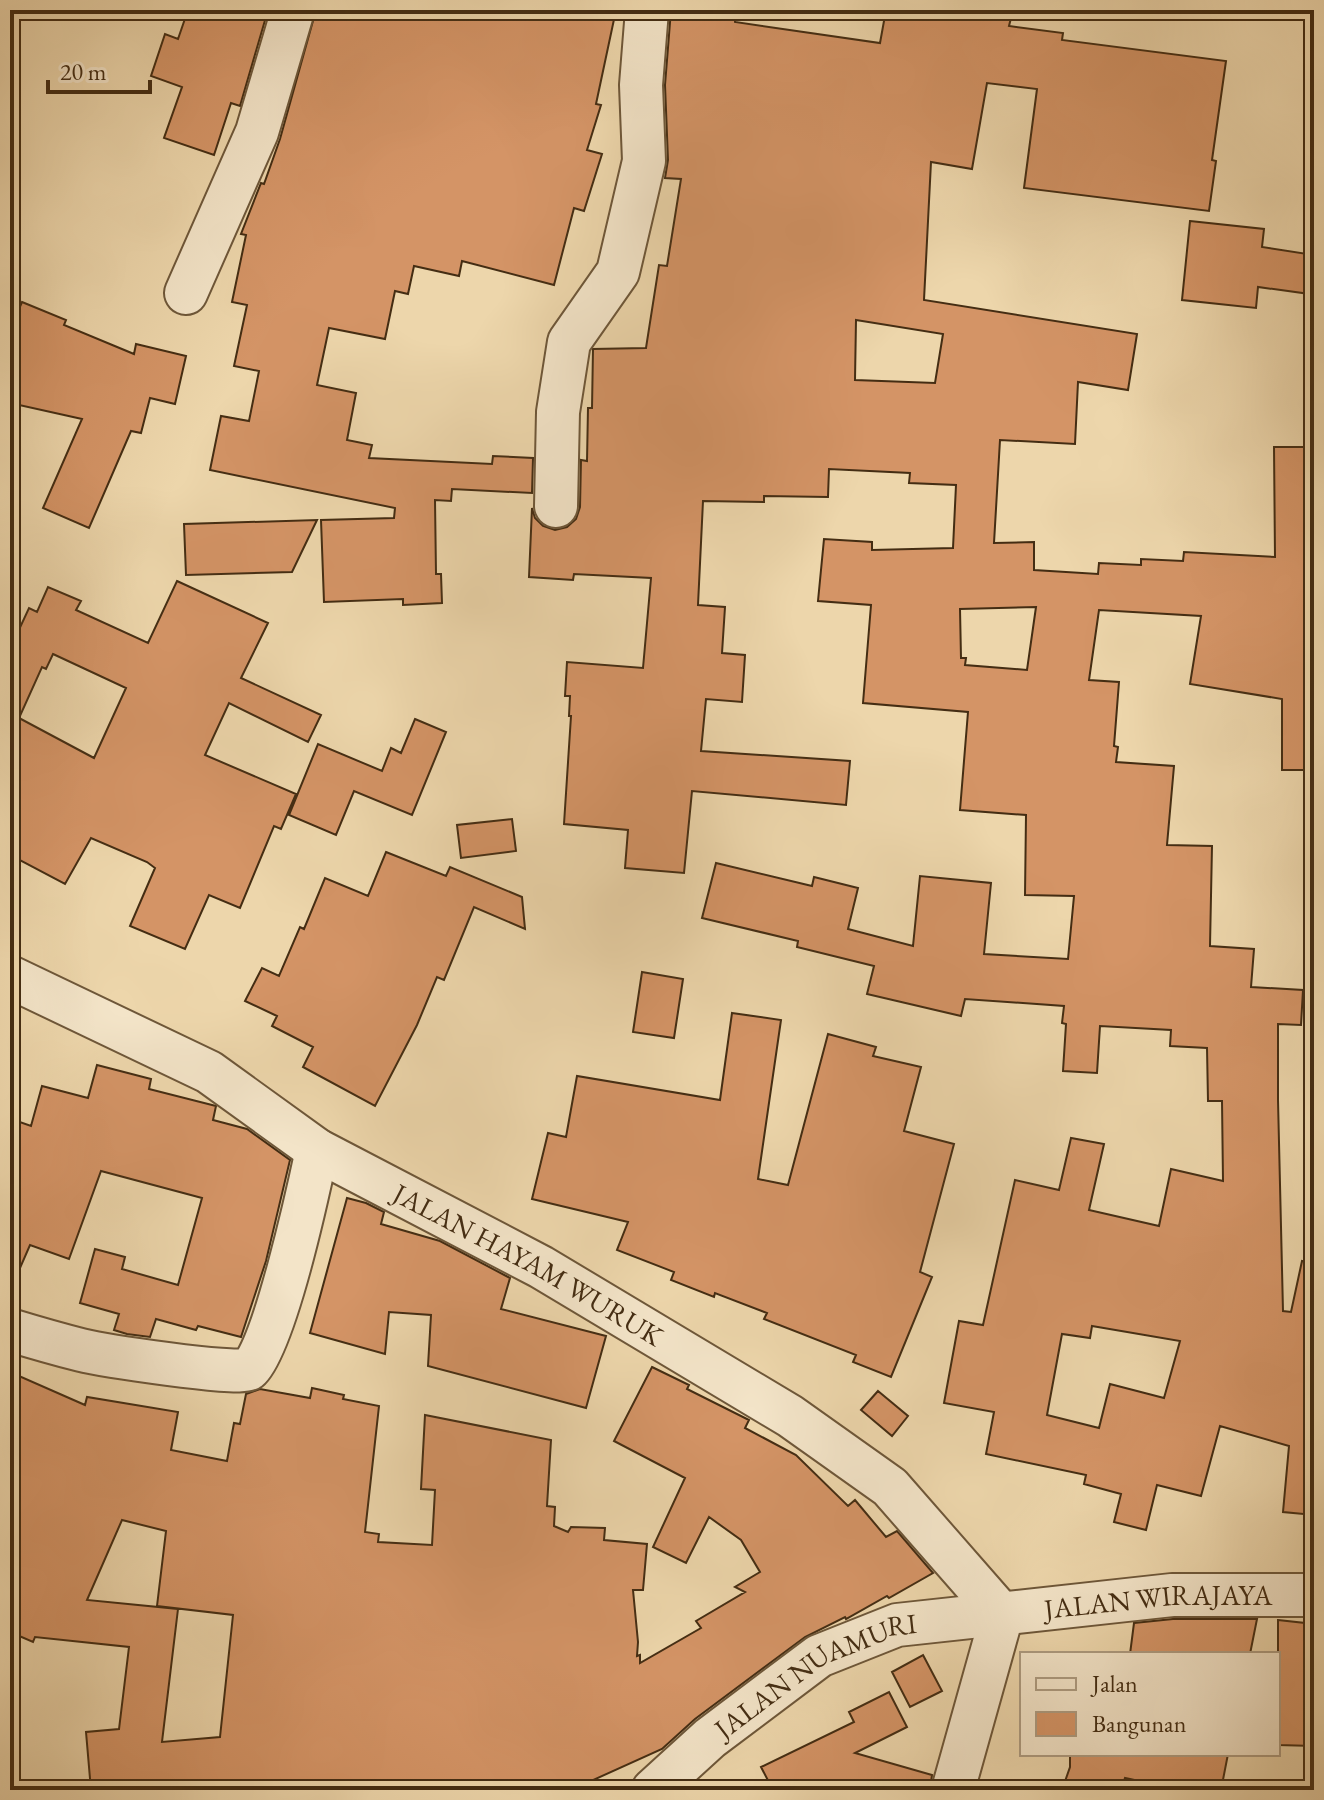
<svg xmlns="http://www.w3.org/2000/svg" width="1324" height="1800" viewBox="0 0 1324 1800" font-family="'EB Garamond',serif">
  <rect width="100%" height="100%" fill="#edd6ab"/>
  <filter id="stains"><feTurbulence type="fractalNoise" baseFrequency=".0025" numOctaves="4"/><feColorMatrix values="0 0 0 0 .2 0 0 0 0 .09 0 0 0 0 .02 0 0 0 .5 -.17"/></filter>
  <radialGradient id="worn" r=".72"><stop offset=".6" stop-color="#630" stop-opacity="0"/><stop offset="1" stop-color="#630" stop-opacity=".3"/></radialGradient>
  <path fill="#d49466" stroke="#442d13" stroke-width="2" fill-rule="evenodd" d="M188 10H268L240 106 231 103 214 155 164 138 182 87 151 76 165 34 178 39Z
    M316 10H616L596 104 601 105 587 150 602 154 584 211 574 208 554 285 462 261 459 276 414 266 408 294 395 291 385 339 329 328 317 385 356 393 347 440 372 445 369 458 492 464 493 456 533 458 532 493 452 489 451 501 435 500 436 574H441L442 603 403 605V599L324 602 321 520 394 518 395 508 210 470 221 416 249 421 259 371 234 366 247 305 232 302 246 235 241 234 261 183 264 184 280 139Z
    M671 10H735V22L880 43 886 10H1013L1009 26 1063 33 1062 40 1226 61 1212 160 1216 161 1209 211 1024 188 1037 89 987 83 972 169 931 162 924 300 1137 334 1128 390 1078 382 1075 444 1000 440 994 543 1034 542V570L1098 574 1099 563 1141 565V559L1183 561 1184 552 1275 557 1274 447H1314V523H1305L1311 634H1314V770H1282V699L1190 684 1201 616 1099 610 1089 680 1119 682 1114 746 1118 747 1116 762 1174 766 1167 845 1212 846 1210 946 1254 949 1251 987 1303 990 1301 1025 1278 1024V1100L1283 1311 1291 1312 1302 1261 1314 1263V1515L1283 1512 1289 1446 1220 1426 1201 1496 1157 1485 1146 1530 1114 1522 1121 1494 1084 1484 1086 1475 986 1454 994 1412 944 1403 959 1321 983 1325 1015 1180 1059 1190 1071 1138 1104 1144 1089 1210 1159 1226 1171 1169 1223 1181 1222 1101H1208L1207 1048 1170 1046 1171 1030 1100 1026 1097 1073 1063 1071 1066 1024 1062 1023 1064 1006 965 999 961 1016 867 994 874 966 797 947 798 941 702 918 716 863 812 886 814 877 858 888 848 929 913 946 920 876 991 883 984 954 1068 959 1074 896 1025 895 1026 815 960 810 968 712 863 703 871 605 818 601 824 539 872 542V550L953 548 956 485 909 483 910 473 829 469 828 497 764 496V502L703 501 698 605 725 607 722 653 745 655 742 702 706 699 701 751 850 761 846 805 692 791 684 873 625 868 628 830 564 824 571 716H569L570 696H565L567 662 643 668 651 578 574 574 573 580 529 577 532 508 535 518 543 526 555 530 567 527 576 519 580 507 581 460 587 461 588 408H592L593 349 646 348 659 265 667 266 681 179 665 178 668 160 665 85ZM856 320 943 334 935 383 855 380ZM1036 607 1027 670 965 665 966 658H961L960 609ZM1092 1326 1180 1341 1164 1398 1110 1384 1099 1428 1047 1415 1062 1334 1090 1338Z
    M1190 221 1264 229 1262 247 1314 255 1310 294 1258 287 1256 308 1182 300Z
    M22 302 66 320 64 325 134 354 136 344 186 356 175 404 150 398 141 433 131 431 89 528 43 508 82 419 10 403V330Z
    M317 520 292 572 186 575 184 524Z
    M177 581 268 623 241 678 321 715 308 742 229 703 205 755 296 794 281 829 274 826 240 908 209 895 185 949 130 926 155 868 147 862 91 838 65 884 10 855V649L29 608 37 612 48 587 81 601 76 610 148 643ZM53 654 126 688 94 758 19 718 42 667 46 669Z
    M415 719 446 732 412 815 354 791 336 835 289 815 318 744 382 771 391 748 401 753Z
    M512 819 516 851 461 858 457 825Z
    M386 852 446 876 450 867 522 897 525 929 474 907 444 980 437 977 417 1025 375 1106 303 1067 313 1047 272 1026 277 1016 245 1001 262 968 279 976 300 927 304 929 325 878 368 896Z
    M642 972 683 979 674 1038 633 1032Z
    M732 1013 781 1020 758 1179 788 1185 828 1034 876 1047 873 1056 921 1067 904 1131 954 1144 920 1272 932 1277 891 1377 853 1362 856 1355 764 1319 767 1313 715 1293 714 1297 671 1280 674 1272 617 1250 628 1222 532 1199 548 1133 566 1137 577 1076 720 1100Z
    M97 1065 151 1079 149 1089 216 1106 213 1120 247 1129 290 1160 266 1261 241 1337 198 1326 196 1330 156 1319 150 1337 127 1334 114 1330 119 1314 80 1303 95 1249 125 1257 122 1269 178 1285 202 1198 101 1171 69 1259 30 1245 10 1291V1141L17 1121 31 1126 42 1086 88 1098Z
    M347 1198 366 1203 384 1212 381 1224 440 1241 510 1278 501 1309 606 1336 586 1408 428 1366 431 1315 389 1312 385 1354 310 1333Z
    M652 1367 689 1385 687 1389 749 1420 745 1428 796 1455 848 1506 855 1500 886 1537 897 1531 933 1573 889 1598 887 1596 846 1619 845 1617 805 1637 695 1719 662 1749 571 1790H91L86 1732 119 1729 129 1647 35 1637 33 1642 10 1632V1372L85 1405 87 1397 178 1412 171 1450 227 1461 234 1423 240 1424 246 1394 260 1389 310 1398 312 1388 344 1395 343 1399 379 1406 365 1532 379 1534 378 1542 432 1545 435 1490 421 1489 425 1415 551 1440 547 1506 555 1507 554 1526 568 1532 571 1527 605 1528 604 1540 647 1544 643 1590H633L638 1642 637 1656 640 1655V1663L701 1628 696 1621 745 1592 735 1587 760 1572 741 1540 709 1517 686 1563 653 1547 685 1478 614 1441ZM122 1520 166 1531 157 1606 233 1615 220 1737 162 1742 178 1609 87 1600Z
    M878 1391 908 1416 892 1436 861 1410Z
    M1173 1619H1257L1250 1654H1130L1134 1623Z
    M1278 1620 1314 1624V1746L1278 1745Z
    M923 1655 942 1691 910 1707 892 1672Z
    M889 1692 907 1727 855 1753 932 1775 930 1790H773L761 1767 854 1722 849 1712Z
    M1070 1754H1228L1221 1790H1182L1125 1778 1121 1790H1062L1070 1767Z"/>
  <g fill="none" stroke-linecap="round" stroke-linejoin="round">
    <defs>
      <g id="minor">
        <path d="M186 293 257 132 293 10"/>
        <path d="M556 506 558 412 569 342 618 272 644 161 641 85 647 10"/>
        <path id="s1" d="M10 977 209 1072 317 1150 541 1267 790 1416 890 1487 1002 1615"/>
        <path d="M10 1330C33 1337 57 1344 81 1350 101 1355 237 1376 249 1369 272 1357 310 1183 317 1150"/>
        <path id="s2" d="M653 1790 710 1738 819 1656 897 1625 1172 1595H1314"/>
        <path d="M953 1790 1002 1615"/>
      </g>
    </defs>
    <use href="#minor" stroke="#6e5739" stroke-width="46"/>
    <use href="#minor" stroke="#f3e4c8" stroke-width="42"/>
  </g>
  <g text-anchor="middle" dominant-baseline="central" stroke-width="7" stroke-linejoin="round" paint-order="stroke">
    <g font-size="28" fill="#442d13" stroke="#f3e4c8">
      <text stroke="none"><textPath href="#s1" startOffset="594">JALAN HAYAM WURUK</textPath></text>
      <text stroke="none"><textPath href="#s2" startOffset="560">JALAN WIRAJAYA</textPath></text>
      <text stroke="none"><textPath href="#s2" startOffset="202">JALAN NUAMURI</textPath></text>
    </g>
  </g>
  <rect width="1324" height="1800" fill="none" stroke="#edd6ab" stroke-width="40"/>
  <rect x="12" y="12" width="1300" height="1776" fill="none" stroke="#442d13" stroke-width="4"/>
  <rect x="20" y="20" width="1284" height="1760" fill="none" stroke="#442d13" stroke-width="2"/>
  <rect x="1020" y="1652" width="260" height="104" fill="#f3e4c8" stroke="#ad9b80" stroke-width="2"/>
  <rect x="1036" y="1678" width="40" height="12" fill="#f3e4c8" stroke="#ad9b80" stroke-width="2"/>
  <text x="1092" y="1692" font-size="24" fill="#442d13">Jalan</text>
  <rect x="1036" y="1712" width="40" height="24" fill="#d49466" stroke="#ad9b80" stroke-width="2"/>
  <text x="1092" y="1732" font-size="24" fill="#442d13">Bangunan</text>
  <path d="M48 80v12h102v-12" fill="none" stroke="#442d13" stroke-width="4"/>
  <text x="60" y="80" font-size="24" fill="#442d13" stroke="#f3e4c8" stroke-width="6" paint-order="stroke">20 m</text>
  <rect width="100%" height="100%" filter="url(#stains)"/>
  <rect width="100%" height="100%" fill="url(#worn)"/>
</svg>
